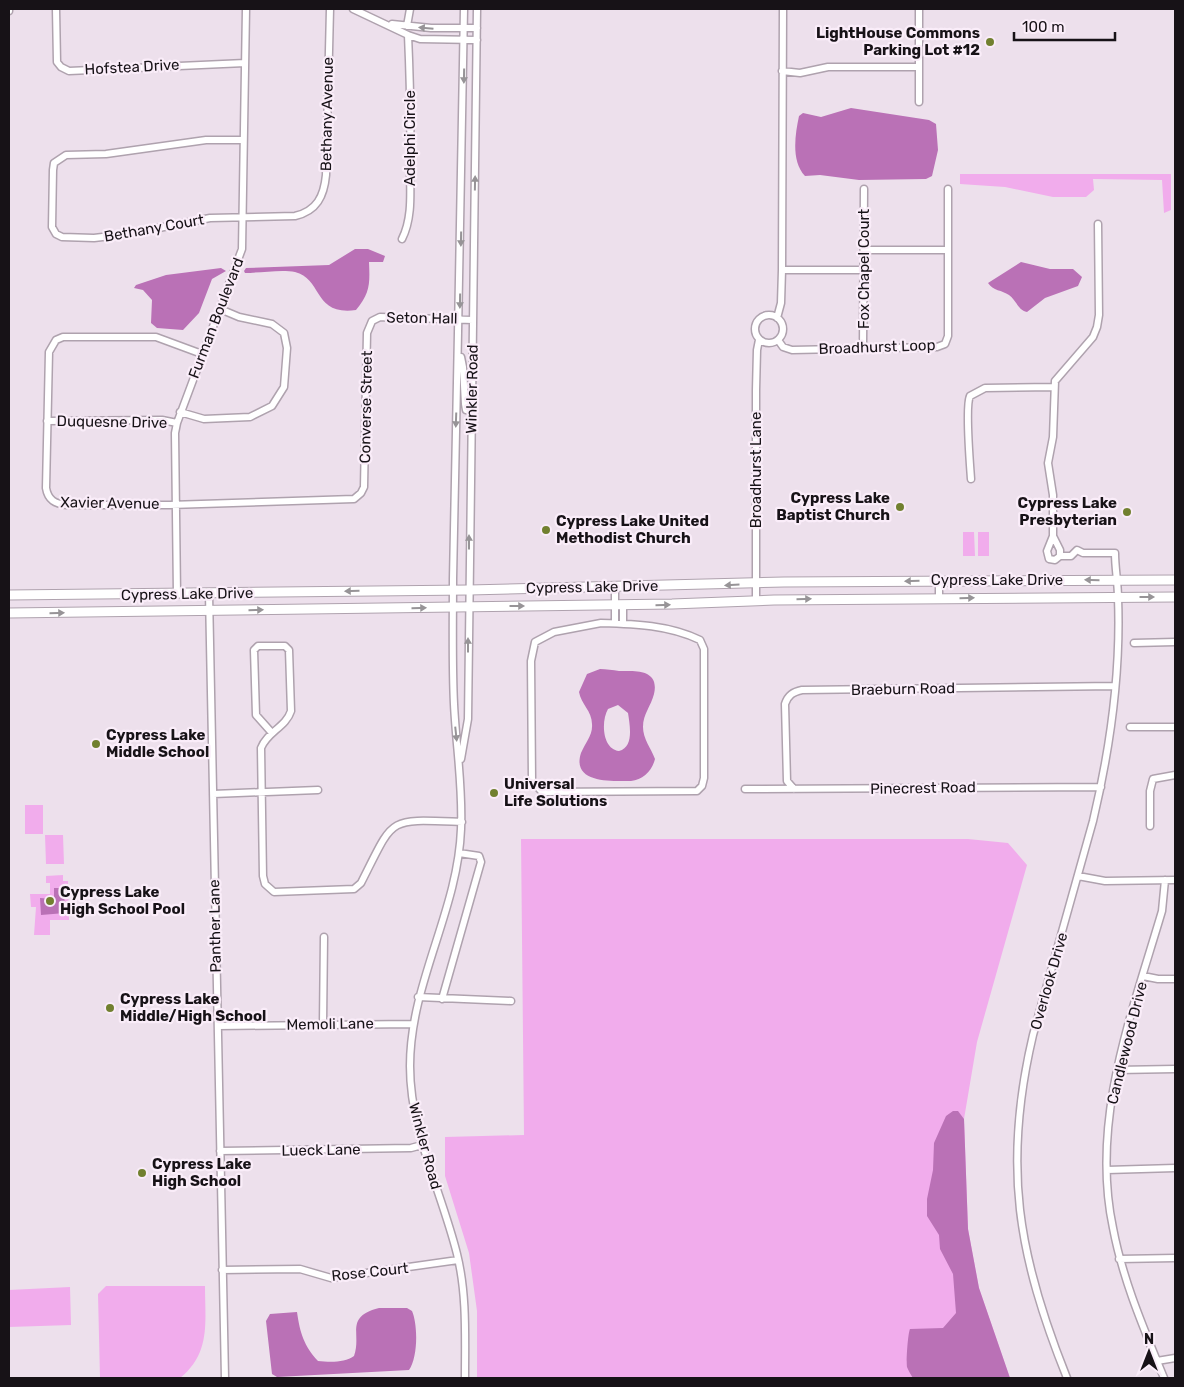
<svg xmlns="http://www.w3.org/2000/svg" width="1184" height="1387" viewBox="0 0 1184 1387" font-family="Rubik,sans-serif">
  <rect width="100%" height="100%" fill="#ede0ec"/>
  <path fill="#f1acec" d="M960 174H1171V210L1164 213 1162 180 1093 179 1094 190 1086 197H1053L1005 187 960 184Z
    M963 532H974L975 556H963Z
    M978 532H989V556H978Z
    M25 805H43V834H25Z
    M45 835H63L64 864H46Z
    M521 839H968L1008 843 1027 865 977 1042 964 1119 968 1229 979 1288 1010 1378H477V1311L469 1253 445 1176V1137L524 1135Z
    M63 875V881H68L69 920H50V935H34L36 907H31L30 894H50V883H46V876Z
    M106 1286H205C205 1322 211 1353 180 1378H100L98 1294Z
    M70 1287 71 1325 9 1327V1290Z"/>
  <path fill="#ba71b6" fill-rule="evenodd" d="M851 108 929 120 936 124 938 150 932 176 926 179 859 180 820 175 805 176C791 161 795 135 799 116L803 113 821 117Z
    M355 249H368L385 256 383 262H369C370 284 370 293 356 310 313 316 323 279 295 272 282 269 258 273 245 273L244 271 246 268 329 265Z
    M1021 262 1050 269H1073L1082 277 1078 286 1045 298 1027 312C1018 310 1016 300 1009 295 1002 290 993 291 988 283Z
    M221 268 226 271 212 279 199 313 183 330 157 328 151 323 152 300 143 290 134 288 136 285 166 275Z
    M600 669C606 669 613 670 619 671 633 671 660 668 654 694 651 706 643 714 643 727 643 739 651 748 655 759 652 771 643 780 631 781 613 781 571 784 581 753 585 743 593 735 592 724 592 711 581 704 579 692L587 674ZM618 705 628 713C630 726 634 747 619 751 602 749 601 721 608 709Z
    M54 888H64L65 913 41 915 40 898 54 899Z
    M953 1111H958L964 1119 968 1229 979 1288 1010 1378H913C911 1375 908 1370 907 1367 906 1361 908 1333 910 1329L943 1328 956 1313 953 1274 940 1249 939 1235 927 1216V1199L933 1170 934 1143 946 1116Z
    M379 1308H407L412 1311C418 1325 418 1357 409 1370L277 1377 272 1374 266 1321 270 1314 297 1312C300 1333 304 1346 318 1361 329 1362 345 1363 354 1356 362 1334 344 1317 379 1308Z"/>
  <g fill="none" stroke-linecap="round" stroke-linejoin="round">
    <defs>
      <path id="minor" d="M56 9 57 62 61 67 69 71 245 63
        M353 9 408 35 420 39 477 40
        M464 9C462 199 456 389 453 579 453 621 452 663 454 704 456 746 463 787 461 829 458 911 410 983 410 1066 410 1132 441 1190 457 1254 467 1294 465 1337 465 1378
        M919 9V102
        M9 11V9
        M392 24 431 28H477
        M407 26 410 9
        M782 71 800 73 828 67H919
        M243 140H206L106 154 66 155 54 163 53 170 52 227 56 234 62 237 94 238 128 234 210 218 295 216C317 211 324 196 326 175L330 9
        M402 239C413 217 410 191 410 167 411 123 410 79 408 35
        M865 250H948
        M782 270H864
        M755 329a14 14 0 1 1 28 0a14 14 0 1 1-28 0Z
        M777 318 781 303 782 270 783 9
        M778 340 783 347 792 350 937 347 945 344 948 336V189
        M863 349 864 189
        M202 354 156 337H63L56 340 49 352 46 488C48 500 55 504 67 505H170L354 499 361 493 364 487 367 333 372 321 380 317 473 320
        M461 357 463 367 465 404 466 410 472 411
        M180 412 204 419 250 417 272 406 284 387 287 348 284 333 272 324 239 317 220 309
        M47 421 162 420 177 423
        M971 479C970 464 965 406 970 396L985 388 1054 387
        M1053 536 1047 551 1049 559 1055 560 1060 556V550L1053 536V495L1048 463 1053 437 1055 381 1093 337 1097 327 1099 315 1098 224
        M1060 556H1071L1077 550 1083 553H1115C1115 568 1118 583 1118 598 1121 673 1110 749 1093 821L1033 1035C1002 1166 1018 1256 1067 1378
        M615 588V623
        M177 594 175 433 177 423 242 249 246 9
        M209 594 225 1378
        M939 598V581
        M756 601V390L757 350 759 340
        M623 605V624
        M601 623C635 624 669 625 700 640L704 649V778L702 786 697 791 542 792 532 781 531 661 535 642 554 632Z
        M1134 643 1175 642
        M1130 727H1175
        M272 733 256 715 254 650 258 646H285L289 650 291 711C286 727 267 732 261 748L263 876 265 884 274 892 354 889 361 883C395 816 386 819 462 822
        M461 759 468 719 477 9
        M745 789 1101 787
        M794 789 787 781 785 704C788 695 793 692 802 690L1115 686
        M213 794 318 790
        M1150 826V791L1153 779 1175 775
        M1078 876 1105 881 1175 880
        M1143 976 1158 979H1175
        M418 997 511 1001
        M442 999 481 862 479 856 459 853
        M323 1024 324 937
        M218 1026 412 1024
        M1117 1070 1175 1069
        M220 1151 411 1148 422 1145
        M1107 1170 1175 1168
        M1119 1259 1175 1258
        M222 1270 300 1269 331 1278 458 1260
        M1157 1361 1175 1358
        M1164 1378C1144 1329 1123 1281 1113 1228 1090 1120 1132 1013 1162 911L1165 880"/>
      <path id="major" d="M9 595 469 590 784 582 1175 580
        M9 613 672 604 774 600 1175 597"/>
    </defs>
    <use href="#minor" stroke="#afa2ae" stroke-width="9"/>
    <use href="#major" stroke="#afa2ae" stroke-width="11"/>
    <use href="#minor" stroke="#fff" stroke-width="6"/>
    <use href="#major" stroke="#fff" stroke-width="9"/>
  </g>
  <defs><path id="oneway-solid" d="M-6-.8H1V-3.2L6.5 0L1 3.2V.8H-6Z" transform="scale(1.25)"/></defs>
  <g fill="#979497">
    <use href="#oneway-solid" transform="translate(426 28) rotate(-175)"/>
    <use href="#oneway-solid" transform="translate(464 76) rotate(91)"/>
    <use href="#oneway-solid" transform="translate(475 183) rotate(-89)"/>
    <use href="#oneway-solid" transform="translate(461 239) rotate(91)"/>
    <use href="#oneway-solid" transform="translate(460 301) rotate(91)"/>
    <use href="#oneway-solid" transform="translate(456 420) rotate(92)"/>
    <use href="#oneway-solid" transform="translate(469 542) rotate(-90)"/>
    <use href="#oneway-solid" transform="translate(1092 580) rotate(-179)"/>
    <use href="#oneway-solid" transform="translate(912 581) rotate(179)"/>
    <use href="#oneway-solid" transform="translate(732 585) rotate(177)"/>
    <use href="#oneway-solid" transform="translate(352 591) rotate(179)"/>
    <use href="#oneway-solid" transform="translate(1147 597)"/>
    <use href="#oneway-solid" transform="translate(967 598) rotate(-1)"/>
    <use href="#oneway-solid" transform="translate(804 599) rotate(-1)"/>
    <use href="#oneway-solid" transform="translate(663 605) rotate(-1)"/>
    <use href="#oneway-solid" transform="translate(517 606)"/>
    <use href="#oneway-solid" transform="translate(419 608) rotate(-1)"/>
    <use href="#oneway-solid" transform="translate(256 610) rotate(-1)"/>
    <use href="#oneway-solid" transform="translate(57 613) rotate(-1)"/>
    <use href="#oneway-solid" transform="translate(468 645) rotate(-90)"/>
    <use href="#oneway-solid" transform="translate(456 734) rotate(84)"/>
  </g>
  <g fill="#71802f" stroke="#faedf9" stroke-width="2">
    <circle cx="990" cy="42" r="5"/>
    <circle cx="900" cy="507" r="5"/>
    <circle cx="1127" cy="512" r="5"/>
    <circle cx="546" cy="530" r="5"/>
    <circle cx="96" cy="744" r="5"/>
    <circle cx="494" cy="793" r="5"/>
    <circle cx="50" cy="901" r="5"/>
    <circle cx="110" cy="1008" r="5"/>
    <circle cx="142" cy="1173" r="5"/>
  </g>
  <g text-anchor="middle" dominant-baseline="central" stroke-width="4.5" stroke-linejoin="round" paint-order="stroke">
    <g font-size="15" font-weight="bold" fill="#171217" stroke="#faedf9" text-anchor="start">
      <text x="980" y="33" text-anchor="end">LightHouse Commons<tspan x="980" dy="17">Parking Lot #12</tspan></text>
      <text x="890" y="498" text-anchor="end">Cypress Lake<tspan x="890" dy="17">Baptist Church</tspan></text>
      <text x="1117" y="503" text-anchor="end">Cypress Lake<tspan x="1117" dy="17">Presbyterian</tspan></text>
      <text x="556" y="521">Cypress Lake United<tspan x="556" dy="17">Methodist Church</tspan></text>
      <text x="106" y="735">Cypress Lake<tspan x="106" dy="17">Middle School</tspan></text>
      <text x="504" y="784">Universal<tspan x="504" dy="17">Life Solutions</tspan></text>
      <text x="60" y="892">Cypress Lake<tspan x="60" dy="17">High School Pool</tspan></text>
      <text x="120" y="999">Cypress Lake<tspan x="120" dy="17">Middle/High School</tspan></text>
      <text x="152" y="1164">Cypress Lake<tspan x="152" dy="17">High School</tspan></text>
    </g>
    <g font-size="15" fill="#171217" stroke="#faedf9">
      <text transform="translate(132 67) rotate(-3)">Hofstea Drive</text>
      <text transform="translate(327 114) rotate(-89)">Bethany Avenue</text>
      <text transform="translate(410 138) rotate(-90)">Adelphi Circle</text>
      <text transform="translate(154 228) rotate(-10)">Bethany Court</text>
      <text transform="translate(864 269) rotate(-90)">Fox Chapel Court</text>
      <text transform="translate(216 318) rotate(-69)">Furman Boulevard</text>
      <text transform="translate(422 318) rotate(1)">Seton Hall</text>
      <text transform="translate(877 347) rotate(-2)">Broadhurst Loop</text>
      <text transform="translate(472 389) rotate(-89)">Winkler Road</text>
      <text transform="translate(366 407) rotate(-89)">Converse Street</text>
      <text transform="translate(112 422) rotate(1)">Duquesne Drive</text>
      <text transform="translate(756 470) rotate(-90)">Broadhurst Lane</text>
      <text transform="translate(110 503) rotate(1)">Xavier Avenue</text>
      <text x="997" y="580">Cypress Lake Drive</text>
      <text transform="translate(592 587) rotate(-1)">Cypress Lake Drive</text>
      <text transform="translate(187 594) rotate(-1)">Cypress Lake Drive</text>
      <text transform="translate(903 689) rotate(-1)">Braeburn Road</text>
      <text transform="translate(923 788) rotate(-1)">Pinecrest Road</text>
      <text transform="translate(215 926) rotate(-91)">Panther Lane</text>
      <text transform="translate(1049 981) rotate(-74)">Overlook Drive</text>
      <text transform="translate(330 1024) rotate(-1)">Memoli Lane</text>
      <text transform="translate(1127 1043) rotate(-76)">Candlewood Drive</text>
      <text transform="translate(425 1146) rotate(75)">Winkler Road</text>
      <text transform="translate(321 1150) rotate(-1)">Lueck Lane</text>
      <text transform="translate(370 1272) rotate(-6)">Rose Court</text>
    </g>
  </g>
  <rect width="1184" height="1387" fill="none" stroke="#171217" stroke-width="20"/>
  <g transform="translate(1149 1352)" stroke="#faedf9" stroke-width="4" paint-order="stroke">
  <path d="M0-4L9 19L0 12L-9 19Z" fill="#171217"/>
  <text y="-8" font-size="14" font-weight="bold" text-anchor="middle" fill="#171217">N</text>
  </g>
  <path d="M1014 32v8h101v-8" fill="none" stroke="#171217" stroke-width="2.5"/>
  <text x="1022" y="32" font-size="15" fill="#171217" stroke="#faedf9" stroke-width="4" paint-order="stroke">100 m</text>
</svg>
